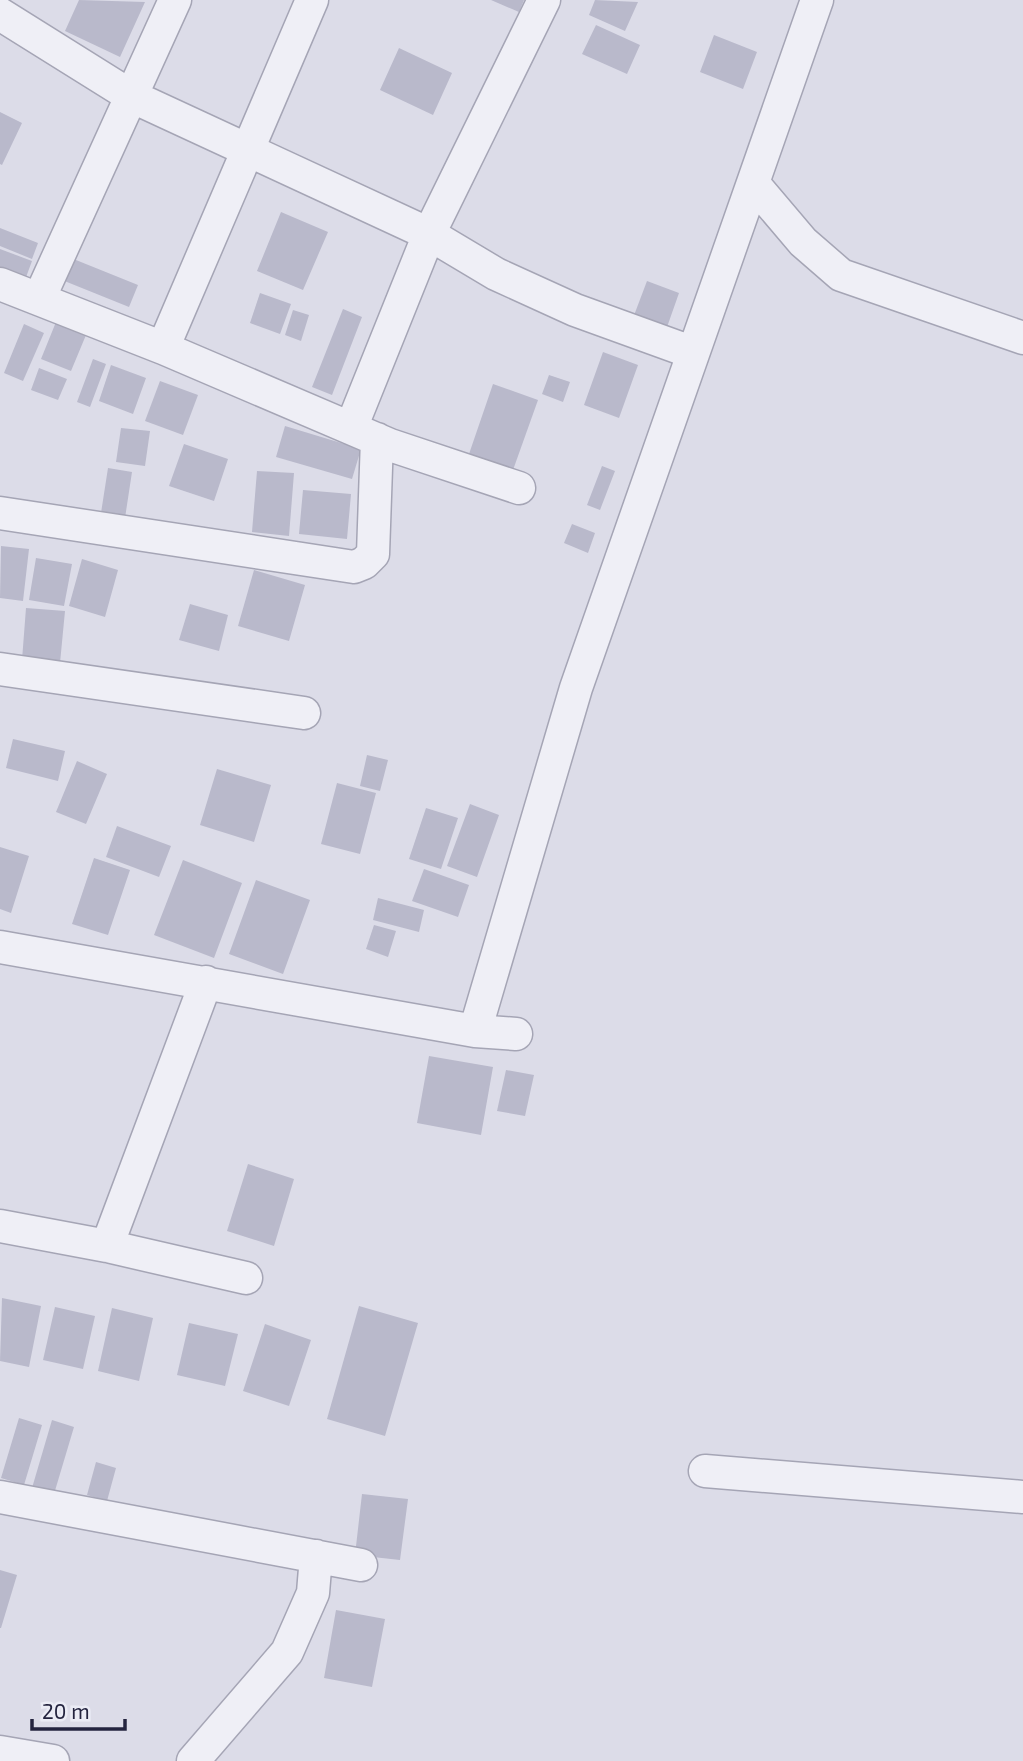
<svg xmlns="http://www.w3.org/2000/svg" width="1023" height="1761" viewBox="0 0 1023 1761" font-family="'Exo 2',sans-serif">
  <rect width="100%" height="100%" fill="#dcdce8"/>
  <path fill="#b9b9cb" d="M79 0 145 2 120 57 65 31Z
    M491 0H524L519 12Z
    M595 0 638 2 625 31 589 15Z
    M596 25 640 45 627 74 582 54Z
    M714 35 757 52 743 89 700 72Z
    M399 48 452 73 433 115 380 90Z
    M0 112 22 123 2 165 0 164Z
    M281 212 328 232 303 290 257 271Z
    M0 228 38 243 32 259 0 246Z
    M0 249 32 261 25 280 0 270Z
    M71 258 138 285 129 307 62 280Z
    M647 281 679 293 666 330 633 318Z
    M260 293 291 304 280 334 250 323Z
    M343 309 362 317 332 395 312 387Z
    M293 310 309 315 301 341 285 335Z
    M56 322 86 335 71 371 41 359Z
    M24 324 44 333 23 381 4 373Z
    M603 352 638 365 619 418 584 405Z
    M93 359 106 364 90 407 77 402Z
    M111 365 146 378 133 414 99 401Z
    M39 368 67 379 58 400 31 390Z
    M549 375 570 382 563 402 542 394Z
    M160 381 198 395 183 435 145 421Z
    M493 384 538 400 513 470 469 454Z
    M285 426 361 449 352 479 276 457Z
    M121 428 150 431 145 466 116 462Z
    M184 444 228 459 214 501 169 486Z
    M602 466 615 471 600 510 587 505Z
    M108 468 132 472 125 518 101 513Z
    M257 471 294 473 289 536 252 532Z
    M303 490 351 494 347 539 299 534Z
    M572 524 595 533 588 553 564 543Z
    M1 546 29 549 23 601 0 598Z
    M36 558 72 564 64 606 29 600Z
    M82 559 118 570 105 617 69 606Z
    M254 570 305 585 289 641 238 626Z
    M190 604 228 615 219 651 179 640Z
    M26 608 65 611 60 663 22 660Z
    M13 739 65 751 58 781 6 768Z
    M367 755 388 760 380 791 360 786Z
    M77 761 107 774 86 824 56 812Z
    M217 769 271 785 254 842 200 825Z
    M337 783 376 793 360 854 321 844Z
    M470 804 499 815 477 877 447 866Z
    M426 808 458 818 441 869 409 859Z
    M117 826 171 846 159 877 106 857Z
    M0 847 29 856 11 913 0 909Z
    M94 858 130 870 108 935 72 924Z
    M183 860 242 883 214 958 154 935Z
    M424 869 469 885 458 917 412 901Z
    M256 880 310 900 283 974 229 954Z
    M378 898 424 910 419 932 373 920Z
    M374 925 396 931 388 957 366 949Z
    M429 1056 493 1067 481 1135 417 1123Z
    M506 1070 534 1075 525 1116 497 1111Z
    M248 1164 294 1179 274 1246 227 1231Z
    M2 1298 41 1306 29 1367 0 1361Z
    M359 1306 418 1323 385 1436 327 1419Z
    M55 1307 95 1316 83 1369 43 1360Z
    M112 1308 153 1318 139 1381 98 1371Z
    M189 1323 238 1334 225 1386 177 1375Z
    M265 1324 311 1340 289 1406 243 1391Z
    M19 1418 42 1425 24 1485 1 1478Z
    M52 1420 74 1427 54 1494 32 1488Z
    M96 1462 116 1468 107 1501 87 1495Z
    M362 1494 408 1499 400 1560 355 1555Z
    M0 1570 17 1575 1 1628H0Z
    M336 1610 385 1619 372 1687 324 1678Z"/>
  <g fill="none" stroke-linecap="round" stroke-linejoin="round">
    <defs>
      <path id="minor" d="M0 14 131 96 429 234 496 274 575 310 691 352
        M753 183 803 242 841 275 1023 338
        M0 284 163 348 390 445 519 488
        M39 299 175 0
        M163 348 312 0
        M351 428 429 234 544 0
        M0 513 354 567 364 563 373 554 377 439
        M0 669 304 713
        M0 947 475 1031 516 1034
        M475 1031 576 688 817 0
        M0 1226 107 1246 246 1278
        M107 1246 206 982
        M705 1471 1023 1497
        M0 1497 361 1565
        M0 1752 53 1761
        M193 1761 287 1652 313 1593 316 1556"/>
    </defs>
    <use href="#minor" stroke="#a5a5b5" stroke-width="35"/>
    <use href="#minor" stroke="#efeff6" stroke-width="32"/>
  </g>
  <path d="M32 1719v10h93v-10" fill="none" stroke="#24243f" stroke-width="3.5"/>
  <text x="42" y="1719" font-size="21" fill="#24243f" stroke="#ebecf5" stroke-width="5" paint-order="stroke">20 m</text>
</svg>
